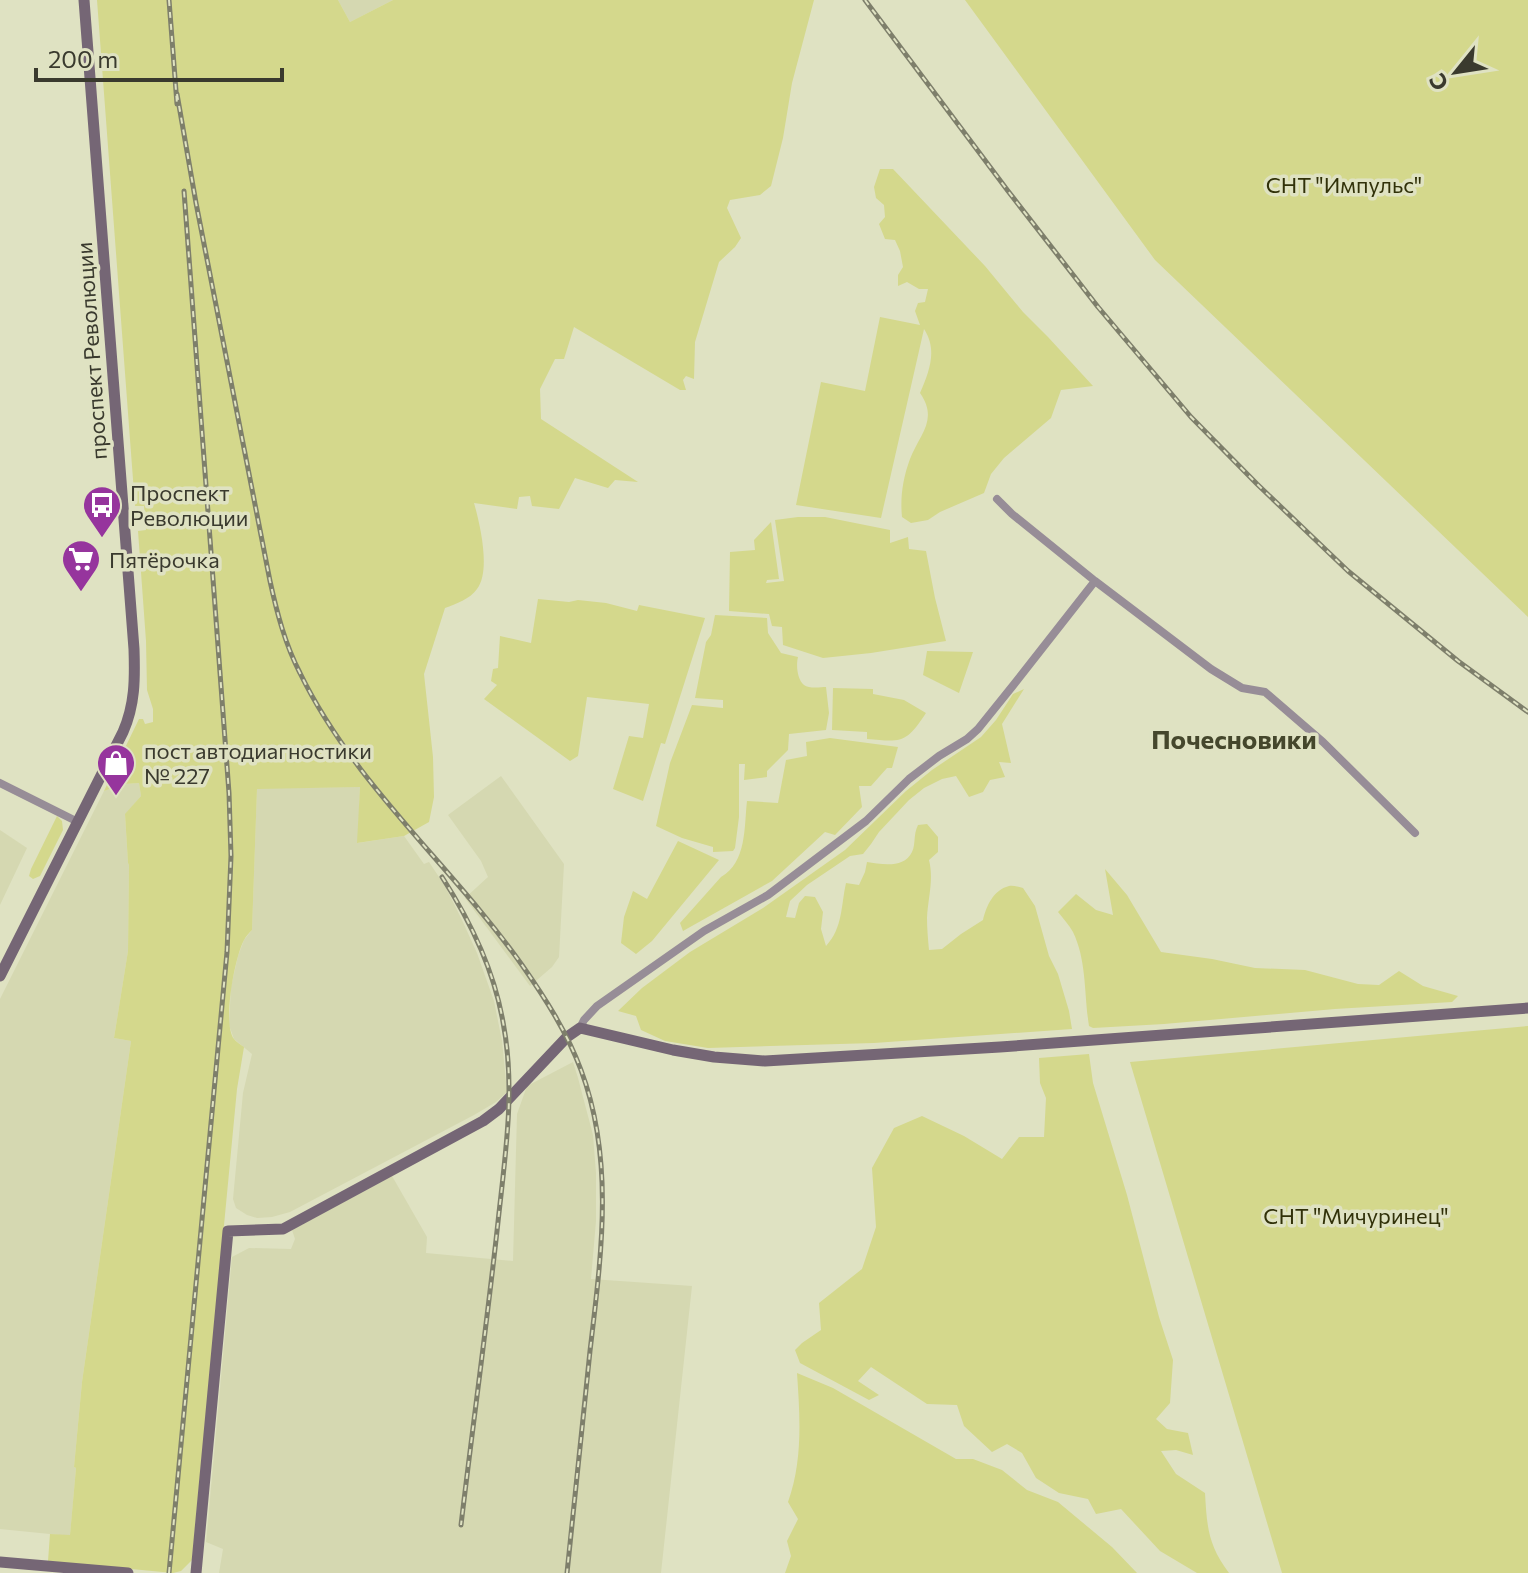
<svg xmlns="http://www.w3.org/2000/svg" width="1528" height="1573" viewBox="0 0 1528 1573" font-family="Commissioner,sans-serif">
  <rect width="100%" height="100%" fill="#dfe2c2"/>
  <path fill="#d5d8b1" d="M338 0H393L350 22Z
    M501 776 564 864 559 957 552 967 530 986 465 898 488 877 481 861 448 815Z
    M139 783 141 796 125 815 128 863 129 865 128 951 114 1038 131 1041 82 1382 74 1467 76 1468 70 1536 0 1529V999L104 791 125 784Z
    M360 787 358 843 404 836 424 864 429 862 445 886 462 920 477 953 494 1001 502 1041 507 1092 496 1102 474 1115 290 1212 272 1217 257 1218 247 1215 236 1208 233 1199 243 1093 252 1054 234 1039 229 1025 231 987 238 956 244 940 252 930 257 788Z
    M0 830 27 848 0 905Z
    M573 1062 578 1078 593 1135 596 1173V1221L591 1279 692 1286 661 1573H219L223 1549 206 1542 232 1257 249 1248 291 1249 295 1239 292 1230 392 1176 427 1237 426 1253 513 1261 517 1114 527 1086Z"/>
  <path fill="#d4d88c" d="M97 0H338L350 22 393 0H814L792 83 783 138 771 186 760 195 730 200 727 208 741 238 735 247 719 262 695 342 694 379 686 376 683 380 686 390H680L574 327 564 359H555L540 389 541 419 638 482 615 480 608 488 575 478 559 509 532 506 530 496 519 497 517 509 474 503C480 524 491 571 477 589 470 599 456 604 445 608L424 674 433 757 434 797 429 822 404 836 357 843 360 787 257 789 252 930C249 933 246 936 244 940 235 956 222 1024 234 1039 236 1042 240 1044 244 1047L237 1089 192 1560 181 1571 173 1573 48 1561 50 1534 70 1535 76 1468 74 1467 82 1382 131 1041 114 1038 128 951 129 865 128 863 125 814 141 796 139 783 125 784 104 791 139 719H143L145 724 153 722V709L147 690 146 641 138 531 146 530 144 506H135Z
    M965 0H1528V617L1155 260Z
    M880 169H893L985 266 1023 312 1048 337 1093 386 1061 390 1051 418 1004 458 991 474 984 493 940 512 928 520 911 523 902 517C900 497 903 478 910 459 919 435 939 420 920 393 929 372 938 350 924 329L881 518 796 505 821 382 865 391 880 317 920 325 915 311 918 303 925 302 928 289H919L907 282 898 286V275L903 267 900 251 895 240 885 239 879 224 885 217 884 205 876 198 874 187Z
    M798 517H825L890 530V543L908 537 909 549 926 551 935 598 946 641 871 653 823 658 783 645 782 627 772 626 769 614 729 611 730 552 755 550 754 540 771 522 779 579 767 580 766 583 784 581 775 520Z
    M538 599 569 602 578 600 606 603 637 611 639 605 705 618 665 744 661 743 643 801 613 789 629 736 643 738 649 704 587 697 578 756 570 761 484 699 497 685 491 681 493 669 498 668 500 636 531 643Z
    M715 615 767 618 768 633 781 653 798 657C796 665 797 679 804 685 809 689 821 687 826 687L829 713 826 730 789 734 788 750 767 771V777L744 780 745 764H739V817L735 848 733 851 713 852V847L682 838 656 826 670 763 692 705 723 708V700L695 698 706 642 711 635Z
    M927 651 973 652 959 693 923 675Z
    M833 688 873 689V694L904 700 926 713C906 744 901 742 867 739V732L832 730Z
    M1024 689 1002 724 1011 763 999 762 1005 777 990 780 983 792 969 797 956 776 942 779 924 788 909 800 879 832 871 844 863 854 850 856 807 885 790 901 786 917 795 918 799 903 805 896 815 897 823 912 821 929 826 946C843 928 841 905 846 883L859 885 865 872 867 862C881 864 904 869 912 852 916 844 913 835 918 825L927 824 938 837V852L929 860C934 880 928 898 927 918 927 928 928 940 929 950L942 949 961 934 983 920C986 907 993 890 1009 886 1013 885 1018 887 1023 888L1035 906 1049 956 1058 974 1069 1011 1072 1029 874 1043 708 1048 665 1041 641 1030 636 1016 618 1011 642 988 690 952 763 908 845 850 906 791 932 770 981 737 996 720 1013 694Z
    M830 738 898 747 892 768H887L871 786H859L862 807 835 835 825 832 772 881 683 931 680 923 721 877C747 862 744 827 747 801L778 803 786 760 807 756 806 742Z
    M57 816 62 821 63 830 40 876 33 879 29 876 31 869Z
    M678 841 719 860 652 941 636 954 621 943 624 917 633 891 647 899Z
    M1105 869 1127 895 1161 952 1212 959 1255 968 1305 970 1358 984 1379 985 1399 971 1423 986 1458 996 1452 1002 1335 1009 1164 1024 1093 1028 1089 1026C1084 995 1087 961 1073 932 1069 925 1063 918 1058 912L1076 894 1096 910 1113 915Z
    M1528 1026V1573H1282L1130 1062Z
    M1089 1054 1093 1083 1127 1195 1159 1317 1173 1360 1170 1403 1156 1419 1167 1429 1188 1433 1193 1455 1176 1450 1161 1451 1176 1474 1205 1493C1207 1527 1208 1545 1229 1573H1197L1160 1551 1121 1509 1096 1514 1088 1499 1059 1493 1036 1478 1022 1453 1007 1444 992 1452 964 1426 957 1405 927 1404 871 1367 858 1381 879 1395 869 1400 800 1363 795 1350 802 1343 821 1330 819 1303 862 1269 876 1227 872 1168 894 1128 922 1116 964 1136 1002 1159 1019 1137H1044L1046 1098 1040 1083 1039 1058Z
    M797 1373 833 1388 956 1459H973L1002 1470 1027 1490 1058 1502 1112 1547 1137 1573H785L791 1556 787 1541 798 1519 788 1502C803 1460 800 1417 797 1373Z"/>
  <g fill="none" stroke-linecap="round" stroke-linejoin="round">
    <path stroke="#978d97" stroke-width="8" d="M997 499 1012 514 1095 581 1211 669 1242 688 1265 692 1323 742 1415 833
      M0 783 78 822
      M580 1028 584 1020 597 1006 704 931 768 895 866 821 909 779 939 756 967 739 978 729 1015 683 1095 581"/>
    <path stroke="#756675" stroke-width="11" d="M0 976 123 732C135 705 135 679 134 649L84 0
      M0 1562 128 1573
      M196 1573 228 1231 283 1229 483 1121 499 1109 567 1037 580 1028 673 1050 714 1057 765 1061 1000 1047 1528 1008"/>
    <defs>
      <path id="rail" d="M169 0 177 104
        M865 0 1008 191 1098 307 1191 417 1257 484 1348 571 1458 661 1528 712
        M177 94 196 203 270 581C277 613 285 644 300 673 354 784 451 865 522 965 545 998 567 1032 581 1070 615 1161 601 1257 590 1351 583 1425 574 1499 567 1573
        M442 877C471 922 494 970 503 1022 516 1089 505 1156 498 1222 487 1323 473 1424 461 1525
        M169 1573 227 952 231 856 229 793 184 191"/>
    </defs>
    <use href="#rail" stroke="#7e7f6b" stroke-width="5"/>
    <use href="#rail" stroke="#dfe2c2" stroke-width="2" stroke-dasharray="6" stroke-linecap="butt"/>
  </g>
  <defs>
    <symbol id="bus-pin" viewBox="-11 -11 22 30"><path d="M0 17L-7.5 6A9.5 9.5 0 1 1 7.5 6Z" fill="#96359d" stroke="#dfe2c2"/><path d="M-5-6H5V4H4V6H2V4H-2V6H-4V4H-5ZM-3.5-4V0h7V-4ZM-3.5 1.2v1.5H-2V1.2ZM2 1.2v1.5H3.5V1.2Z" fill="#fff"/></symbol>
    <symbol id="supermarket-pin" viewBox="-11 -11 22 30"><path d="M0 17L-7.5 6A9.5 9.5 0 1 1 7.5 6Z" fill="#96359d" stroke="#dfe2c2"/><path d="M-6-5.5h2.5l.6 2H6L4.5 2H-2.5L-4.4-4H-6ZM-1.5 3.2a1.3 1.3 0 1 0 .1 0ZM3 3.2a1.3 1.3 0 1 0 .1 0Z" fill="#fff"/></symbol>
    <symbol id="shop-pin" viewBox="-11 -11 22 30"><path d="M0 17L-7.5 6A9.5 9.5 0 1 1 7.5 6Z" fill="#96359d" stroke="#dfe2c2"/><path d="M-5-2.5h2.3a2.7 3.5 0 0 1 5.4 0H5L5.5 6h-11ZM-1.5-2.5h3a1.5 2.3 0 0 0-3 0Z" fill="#fff"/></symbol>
  </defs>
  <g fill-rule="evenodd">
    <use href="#bus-pin" x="80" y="483" width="44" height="60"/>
    <use href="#supermarket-pin" x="59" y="537" width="44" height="60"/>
    <use href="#shop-pin" x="94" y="741" width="44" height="60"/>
  </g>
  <g text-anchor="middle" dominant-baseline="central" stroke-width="7" stroke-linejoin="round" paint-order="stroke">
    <g font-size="22" fill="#313109" stroke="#dfe2c2">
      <text x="1344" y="184">СНТ "Импульс"</text>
      <text x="1356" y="1215">СНТ "Мичуринец"</text>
    </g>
    <g font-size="22" fill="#3a3a2e" stroke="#dfe2c2">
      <text transform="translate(91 351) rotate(-94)">проспект Революции</text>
    </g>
    <g font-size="22" fill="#3a3a2e" stroke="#dfe2c2" text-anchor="start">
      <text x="130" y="492">Проспект<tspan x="130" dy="25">Революции</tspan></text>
      <text x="109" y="559">Пятёрочка</text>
      <text x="144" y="750">пост автодиагностики<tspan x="144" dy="25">№ 227</tspan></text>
    </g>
    <g font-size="26" font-weight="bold" fill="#45472c" stroke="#dfe2c2">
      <text x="1234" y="738">Почесновики</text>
    </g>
  </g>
  <g transform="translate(1456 72) rotate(240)" stroke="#dfe2c2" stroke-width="6" paint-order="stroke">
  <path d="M0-6L14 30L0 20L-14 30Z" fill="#3a3a2e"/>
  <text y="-12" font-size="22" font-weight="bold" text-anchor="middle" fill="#3a3a2e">С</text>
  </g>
  <path d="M36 68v12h246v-12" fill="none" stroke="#3a3a2e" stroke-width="4"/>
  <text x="48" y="68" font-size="24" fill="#3a3a2e" stroke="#dfe2c2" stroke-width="6" paint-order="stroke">200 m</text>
</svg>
